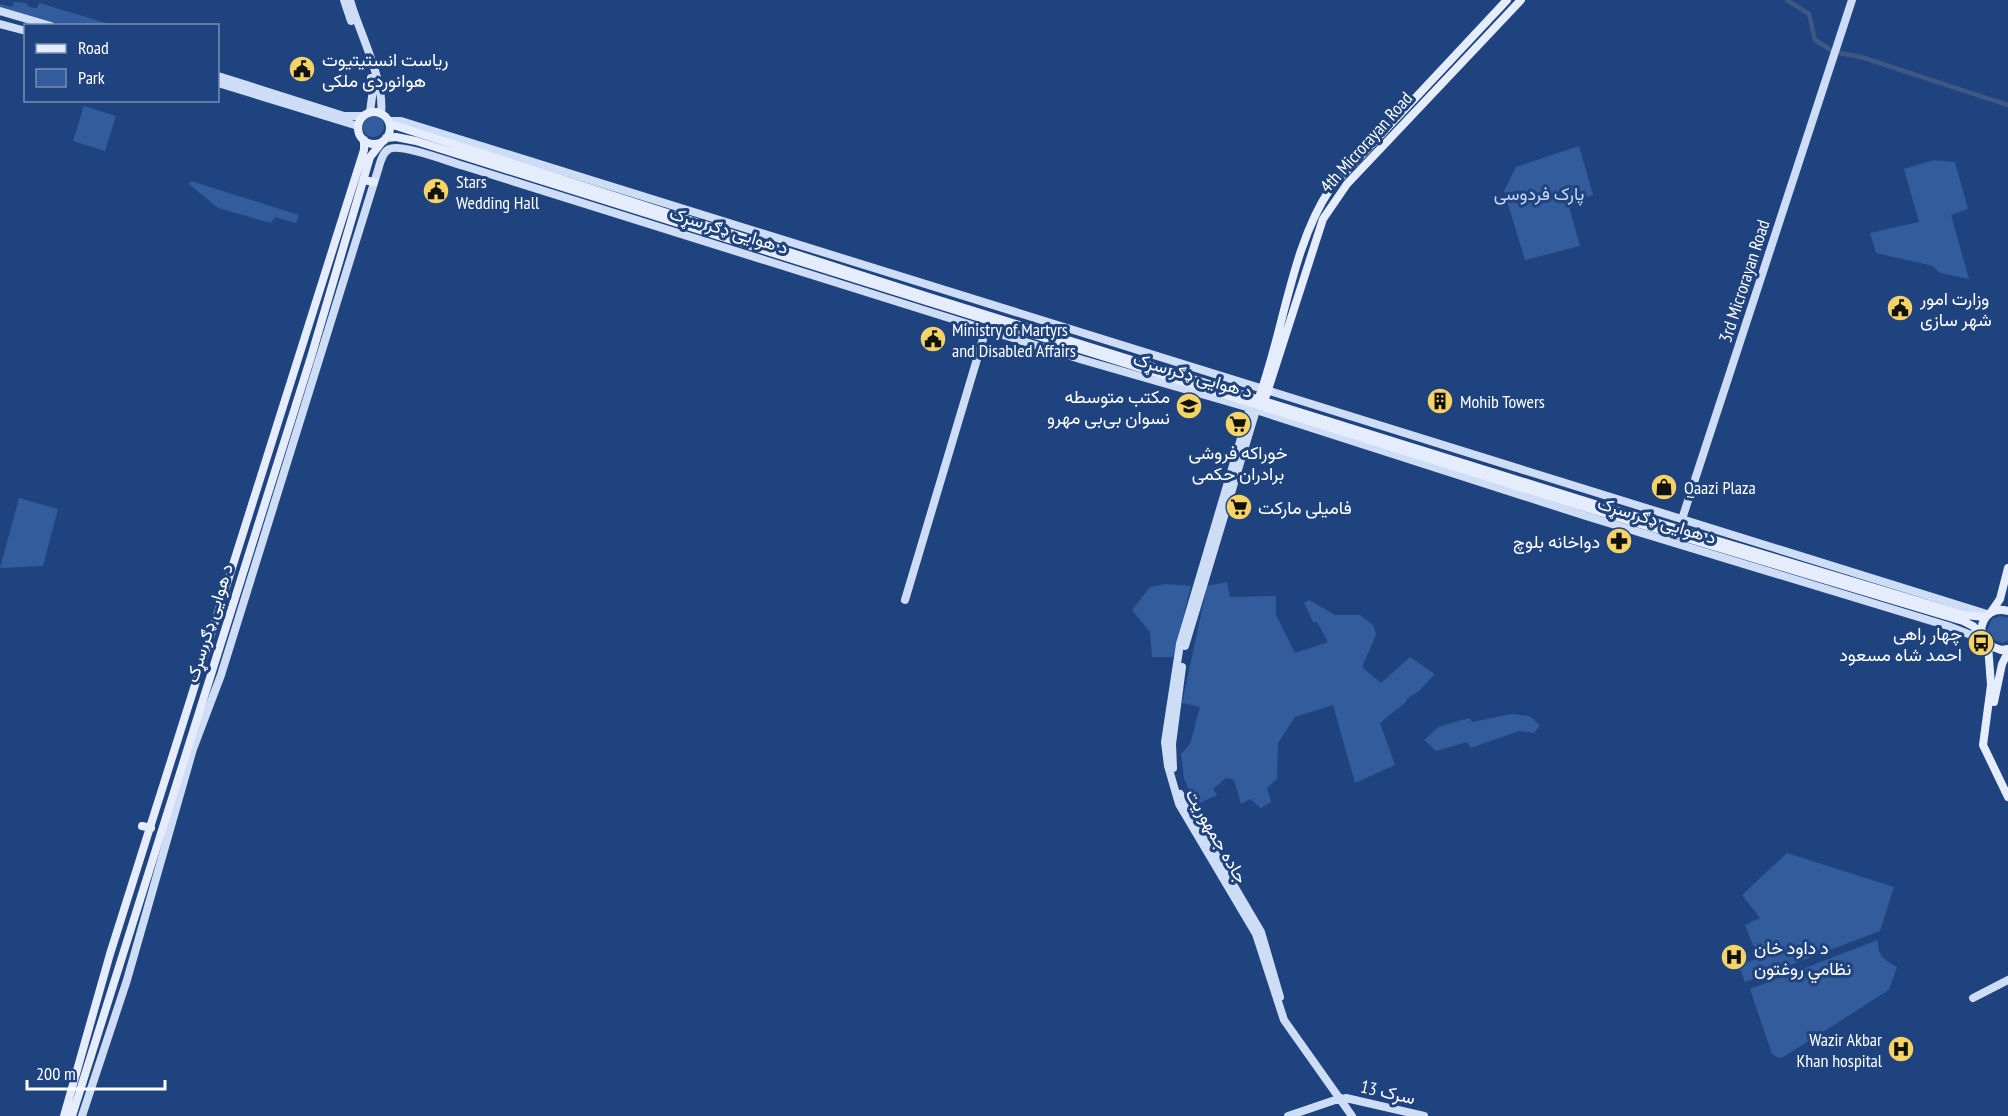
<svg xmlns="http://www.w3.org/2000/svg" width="2008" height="1116" viewBox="0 0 2008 1116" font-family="'PT Sans Narrow',Vazirmatn,sans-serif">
  <rect width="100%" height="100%" fill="#1f437e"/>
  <path fill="#325c9c" d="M14 2 26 3 29 7 37 8 39 3 113 25H63L0 8V4L12 7Z
    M84 106 116 116 105 151 73 141Z
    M362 126a11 11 0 1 1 22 0a11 11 0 1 1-22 0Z
    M1579 146 1593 195 1568 203 1580 246 1525 260 1504 191 1516 167Z
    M1934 160 1955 162 1968 209 1951 215 1969 279 1940 273 1933 266 1876 253 1870 233 1919 222 1904 169Z
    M191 181 299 215 296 223 275 217 271 223 218 208 189 184Z
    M19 498 58 509 43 566 0 568Z
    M1227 582 1230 597 1276 596V615L1295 653 1328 642 1317 622H1313L1304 603 1309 600 1335 615H1360L1374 626 1376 635 1362 667 1381 683 1410 657 1435 674 1418 692 1406 699 1407 701 1380 723 1395 765 1355 783 1333 705 1295 717 1278 743 1277 779 1267 788 1271 802 1261 808 1250 799 1241 804 1234 780 1226 778 1213 789 1217 795 1196 805 1184 779 1181 754 1190 744 1200 707 1182 703 1207 586Z
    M1165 584 1191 586 1173 657H1152L1150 632 1132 610 1150 587Z
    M2000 616 2008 618V641L2002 643 1990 638 1987 630 1992 619Z
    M1512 714 1529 716 1540 725 1534 733 1519 731 1471 748 1467 742 1436 751 1424 740 1438 727 1469 718 1472 722Z
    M1787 853 1894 887 1880 931 1745 982 1739 966 1758 958 1745 925 1760 918 1742 895Z
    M1878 940C1876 954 1886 962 1897 967L1889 990 1785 1056 1779 1058 1772 1054 1750 989Z"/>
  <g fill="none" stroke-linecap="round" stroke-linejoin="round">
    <path stroke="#3d5883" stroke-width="4.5" d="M1787 0 1809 14 1815 40 1834 52 1861 57 2008 105"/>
    <path stroke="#ceddf6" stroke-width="8" d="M344 0 351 21
      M350 0C359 32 385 81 381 113
      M0 11 51 26
      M0 24 26 31
      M218 76 344 116H363
      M218 83 358 126
      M370 112 373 89 371 78
      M389 121H401L1987 614
      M1250 408 1180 644 1165 742 1168 766 1179 804 1256 934 1284 1020 1352 1116
      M1682 519 1852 0
      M905 600 986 329
      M1185 646 1256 410
      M1173 768 1172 744 1182 667
      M1180 794 1261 932 1280 997
      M1973 998 2008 980
      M1346 1098 1424 1116
      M82 1116 127 980 193 749 221 675 378 170C380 163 382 153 389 149 401 143 449 162 464 166L1083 360 1250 408 1589 517 1948 626 1984 640
      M1288 1116 1341 1098"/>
    <path stroke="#e5edfd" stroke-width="8" d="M358 128a16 16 0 1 1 32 0a16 16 0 1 1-32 0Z
      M390 124 926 296 1598 505 1965 615 1985 617
      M386 138 396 137 416 141 1593 510 1963 621 1973 626 1981 635
      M364 180 374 182
      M1258 400C1283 335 1291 247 1330 189L1507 0
      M1264 402 1323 219 1347 184 1521 0
      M2008 611C1994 607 1984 614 1981 629L1988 645 2001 650 2008 649
      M1991 612 2000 599 2008 568
      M1988 645 1991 685 1983 745 2008 797
      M1994 702 2002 664 2008 652
      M142 826 151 828
      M64 1116 110 954 364 150V140
      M72 1116 311 357 370 157 382 142"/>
  </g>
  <defs>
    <symbol id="civic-disc" viewBox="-11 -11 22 22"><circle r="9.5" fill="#f5d364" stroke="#1f437e"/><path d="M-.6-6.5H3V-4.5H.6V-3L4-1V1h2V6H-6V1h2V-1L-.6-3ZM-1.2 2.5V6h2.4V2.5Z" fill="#111"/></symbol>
    <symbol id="building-disc" viewBox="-11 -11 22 22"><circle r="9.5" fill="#f5d364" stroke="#1f437e"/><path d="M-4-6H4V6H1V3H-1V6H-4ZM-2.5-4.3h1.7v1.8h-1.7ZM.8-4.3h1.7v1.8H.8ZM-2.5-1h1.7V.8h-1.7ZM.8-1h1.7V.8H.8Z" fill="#111"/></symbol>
    <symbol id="school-disc" viewBox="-11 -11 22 22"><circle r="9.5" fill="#f5d364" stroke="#1f437e"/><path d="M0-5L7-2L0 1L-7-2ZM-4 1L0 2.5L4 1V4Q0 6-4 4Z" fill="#111"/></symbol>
    <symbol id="supermarket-disc" viewBox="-11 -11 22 22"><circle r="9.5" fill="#f5d364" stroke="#1f437e"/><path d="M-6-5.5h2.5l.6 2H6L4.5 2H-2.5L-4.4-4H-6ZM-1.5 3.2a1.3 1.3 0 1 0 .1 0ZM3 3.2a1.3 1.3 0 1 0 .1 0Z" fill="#111"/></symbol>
    <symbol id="shop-disc" viewBox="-11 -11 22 22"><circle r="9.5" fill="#f5d364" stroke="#1f437e"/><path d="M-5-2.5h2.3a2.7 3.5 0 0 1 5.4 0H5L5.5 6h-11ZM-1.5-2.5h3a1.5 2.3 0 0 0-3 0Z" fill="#111"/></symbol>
    <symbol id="pharmacy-disc" viewBox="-11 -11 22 22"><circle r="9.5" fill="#f5d364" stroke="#1f437e"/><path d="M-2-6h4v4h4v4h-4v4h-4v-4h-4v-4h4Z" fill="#111"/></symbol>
    <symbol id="bus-disc" viewBox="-11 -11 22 22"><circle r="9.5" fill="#f5d364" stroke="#1f437e"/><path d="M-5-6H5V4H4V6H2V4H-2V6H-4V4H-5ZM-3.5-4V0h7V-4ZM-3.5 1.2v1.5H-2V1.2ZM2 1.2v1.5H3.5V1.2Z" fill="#111"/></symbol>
    <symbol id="hospital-disc" viewBox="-11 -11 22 22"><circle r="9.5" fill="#f5d364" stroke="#1f437e"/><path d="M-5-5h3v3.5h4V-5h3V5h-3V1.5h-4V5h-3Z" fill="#111"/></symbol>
  </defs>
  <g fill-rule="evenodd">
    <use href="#civic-disc" x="287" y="54" width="30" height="30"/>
    <use href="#civic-disc" x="421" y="176" width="30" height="30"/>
    <use href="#civic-disc" x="1885" y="293" width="30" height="30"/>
    <use href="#civic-disc" x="918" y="324" width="30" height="30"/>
    <use href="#building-disc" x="1425" y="386" width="30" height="30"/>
    <use href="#school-disc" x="1174" y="391" width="30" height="30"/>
    <use href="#supermarket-disc" x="1223" y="409" width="30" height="30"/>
    <use href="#shop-disc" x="1649" y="472" width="30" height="30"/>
    <use href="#supermarket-disc" x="1224" y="492" width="30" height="30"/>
    <use href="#pharmacy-disc" x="1604" y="526" width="30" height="30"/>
    <use href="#bus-disc" x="1966" y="628" width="30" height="30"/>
    <use href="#hospital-disc" x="1719" y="942" width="30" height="30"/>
    <use href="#hospital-disc" x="1886" y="1034" width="30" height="30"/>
  </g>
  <g text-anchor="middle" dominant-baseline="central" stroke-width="6" stroke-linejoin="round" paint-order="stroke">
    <g font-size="18" fill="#fff" stroke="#1f437e" text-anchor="start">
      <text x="322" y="59">ریاست انستیتیوت<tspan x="322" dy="21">هوانوردی ملکی</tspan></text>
      <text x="456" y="181">Stars<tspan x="456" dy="21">Wedding Hall</tspan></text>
      <text x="1920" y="298">وزارت امور<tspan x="1920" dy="21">شهر سازی</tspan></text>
      <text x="952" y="329">Ministry of Martyrs<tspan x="952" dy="21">and Disabled Affairs</tspan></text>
      <text x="1170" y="396" text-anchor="end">مکتب متوسطه<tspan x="1170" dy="21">نسوان بی‌بی مهرو</tspan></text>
      <text x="1460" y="401">Mohib Towers</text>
      <text x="1238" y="452" text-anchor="middle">خوراکه فروشی<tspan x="1238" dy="21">برادران حکمی</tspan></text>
      <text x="1684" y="487">Qaazi Plaza</text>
      <text x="1258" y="507">فامیلی مارکت</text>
      <text x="1600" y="541" text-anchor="end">دواخانه بلوچ</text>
      <text x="1962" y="633" text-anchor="end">چهار راهی<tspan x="1962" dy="21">احمد شاه مسعود</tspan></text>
      <text x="1754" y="947">د داود خان<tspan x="1754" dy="21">نظامي روغتون</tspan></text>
      <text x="1882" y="1039" text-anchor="end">Wazir Akbar<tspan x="1882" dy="21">Khan hospital</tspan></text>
    </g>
    <g font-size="18" fill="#fff" stroke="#1f437e">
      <text transform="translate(1366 142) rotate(-48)">4th Microrayan Road</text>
      <text transform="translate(729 230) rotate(17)">د هوایی ډګر سړک</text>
      <text transform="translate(1744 281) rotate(-72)">3rd Microrayan Road</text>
      <text transform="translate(1193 375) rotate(16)">د هوایی ډګر سړک</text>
      <text transform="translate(1657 520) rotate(17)">د هوایی ډګر سړک</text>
      <text transform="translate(209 623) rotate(-73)">د هوایی ډګر سړک</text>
      <text transform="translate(1217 836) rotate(60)">جاده جمهوریت</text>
      <text transform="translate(1388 1092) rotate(13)">سرک 13</text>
    </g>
    <g font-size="18" fill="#c7d9f6" stroke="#1f437e">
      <text x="1539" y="193">پارک فردوسی</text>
    </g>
  </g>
  <rect x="24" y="24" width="195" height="78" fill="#1f437e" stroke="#798eb2" stroke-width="1.5"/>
  <rect x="36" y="44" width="30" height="9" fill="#e5edfd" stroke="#798eb2" stroke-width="1.5"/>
  <text x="78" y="54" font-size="18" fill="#ffffff">Road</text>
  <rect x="36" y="69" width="30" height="18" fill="#325c9c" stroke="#798eb2" stroke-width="1.5"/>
  <text x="78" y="84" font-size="18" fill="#ffffff">Park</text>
  <path d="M27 1080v9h138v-9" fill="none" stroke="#ffffff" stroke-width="3"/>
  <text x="36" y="1080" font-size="18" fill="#ffffff" stroke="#1f437e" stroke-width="4.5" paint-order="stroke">200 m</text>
</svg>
